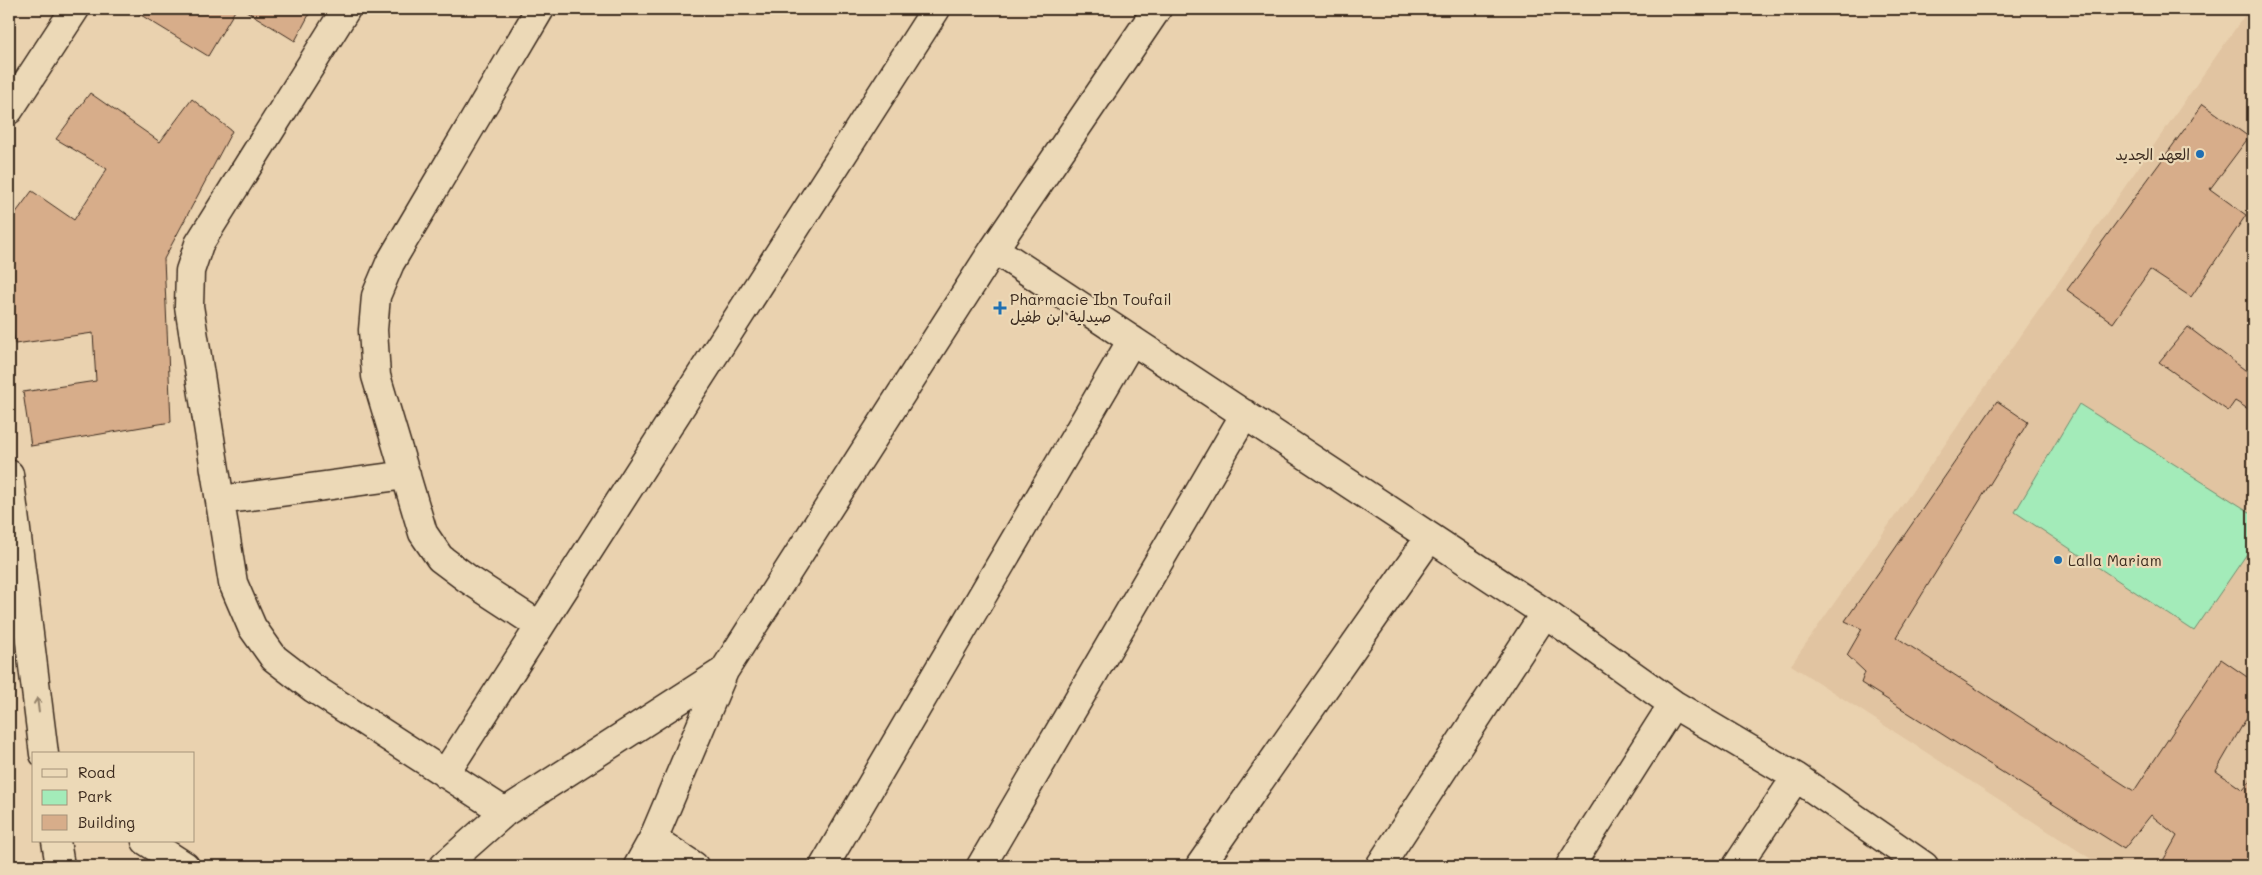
<svg xmlns="http://www.w3.org/2000/svg" width="2262" height="875" viewBox="0 0 2262 875" font-family="Mali,'Playpen Sans Arabic',sans-serif">
  <rect width="100%" height="100%" fill="#ead2af"/>
  <filter id="ink" filterUnits="userSpaceOnUse"><feTurbulence type="fractalNoise" baseFrequency=".02" numOctaves="2"/><feDisplacementMap in="SourceGraphic" scale="10" xChannelSelector="R" yChannelSelector="G"/><feConvolveMatrix kernelMatrix="1 2 1 2 8 2 1 2 1" color-interpolation-filters="sRGB"/></filter>
  <g filter="url(#ink)">
    <path fill="#e1c4a1" d="M2249 9H2253V866H2102L1791 665Z"/>
    <path fill="#a3ebb9" stroke="#6f8a6c" d="M2079 404 2253 514V545L2194 631 2015 512Z"/>
    <path fill="#d7ad8a" stroke="#3b2a1e" d="M131 9H236L208 56Z
      M243 9H312L295 41Z
      M90 93 160 142 192 99 232 131 164 259 171 422 31 446 23 392 96 381 93 333 15 344 9 309V222L32 191 74 220 107 169 56 139Z
      M2203 104 2249 137 2210 189 2246 215 2191 297 2150 270 2113 323 2067 290Z
      M2188 327 2253 376V412L2235 401 2228 411 2159 362Z
      M1997 401 2028 422 1896 637 2134 791 2221 659 2253 681V707L2216 771 2243 790 2253 778V866H2160L2177 836 2151 815 2124 849 1861 683 1865 672 1847 655 1862 629 1845 621Z"/>
    <g fill="none" stroke-linecap="round" stroke-linejoin="round">
      <defs>
        <path id="minor" d="M346 9 199 244 190 271 189 306 233 583 252 627 274 658 313 688 505 812
          M540 9 390 263 376 296 373 330 376 376 423 533 440 558 468 579 540 626
          M9 110 75 9
          M994 249 1545 613 1673 704 1796 777 1924 866
          M9 474 44 754
          M221 500 406 475
          M445 774 936 9
          M653 839 694 866
          M56 841 60 866
          M146 841 185 866
          M444 866 505 812 724 671
          M638 866 653 839 724 671 994 249 1157 9
          M824 866 1132 340
          M981 866 1245 414
          M1200 866 1430 537
          M1380 866 1545 613
          M1570 866 1673 704
          M1737 866 1796 777"/>
      </defs>
      <use href="#minor" stroke="#3b2a1e" stroke-width="31"/>
      <use href="#minor" stroke="#ecd9b7" stroke-width="28"/>
    </g>
    <defs><path id="oneway-shaft" d="M-6 0H5M1.5-3L5.5 0L1.5 3" fill="none" stroke-width="1.6" stroke-linecap="round" stroke-linejoin="round" transform="scale(1.25)"/></defs>
    <use stroke="#94826a" href="#oneway-shaft" transform="translate(38 705) rotate(-97)"/>
  </g>
  <g fill="#1f6fb2" stroke="#ecd9b7" stroke-width="2">
    <circle cx="2200" cy="154" r="5"/>
    <path d="M997.5 300.5h5v5h5v5h-5v5h-5v-5h-5v-5h5z"/>
    <circle cx="2058" cy="560" r="5"/>
  </g>
  <g text-anchor="middle" dominant-baseline="central" stroke-width="4.5" stroke-linejoin="round" paint-order="stroke">
    <g font-size="15" fill="#3b2a1e" stroke="#ecd9b7" text-anchor="start">
      <text x="2190" y="154" text-anchor="end">العهد الجديد</text>
      <text x="1010" y="299">Pharmacie Ibn Toufail<tspan x="1010" dy="17">صيدلية ابن طفيل</tspan></text>
      <text x="2068" y="560">Lalla Mariam</text>
    </g>
  </g>
  <rect width="2262" height="875" fill="none" stroke="#ecd9b7" stroke-width="30"/>
  <rect x="15" y="15" width="2232" height="845" fill="none" stroke="#3b2a1e" stroke-width="2" filter="url(#ink)"/>
  <rect x="32" y="752" width="162" height="90" fill="#ecd9b7" stroke="#a5937a"/>
  <rect x="42" y="769" width="25" height="8" fill="#ecd9b7" stroke="#a5937a"/>
  <text x="78" y="778" font-size="15" fill="#3b2a1e">Road</text>
  <rect x="42" y="790" width="25" height="15" fill="#a3ebb9" stroke="#a5937a"/>
  <text x="78" y="802" font-size="15" fill="#3b2a1e">Park</text>
  <rect x="42" y="815" width="25" height="15" fill="#d7ad8a" stroke="#a5937a"/>
  <text x="78" y="828" font-size="15" fill="#3b2a1e">Building</text>
</svg>
